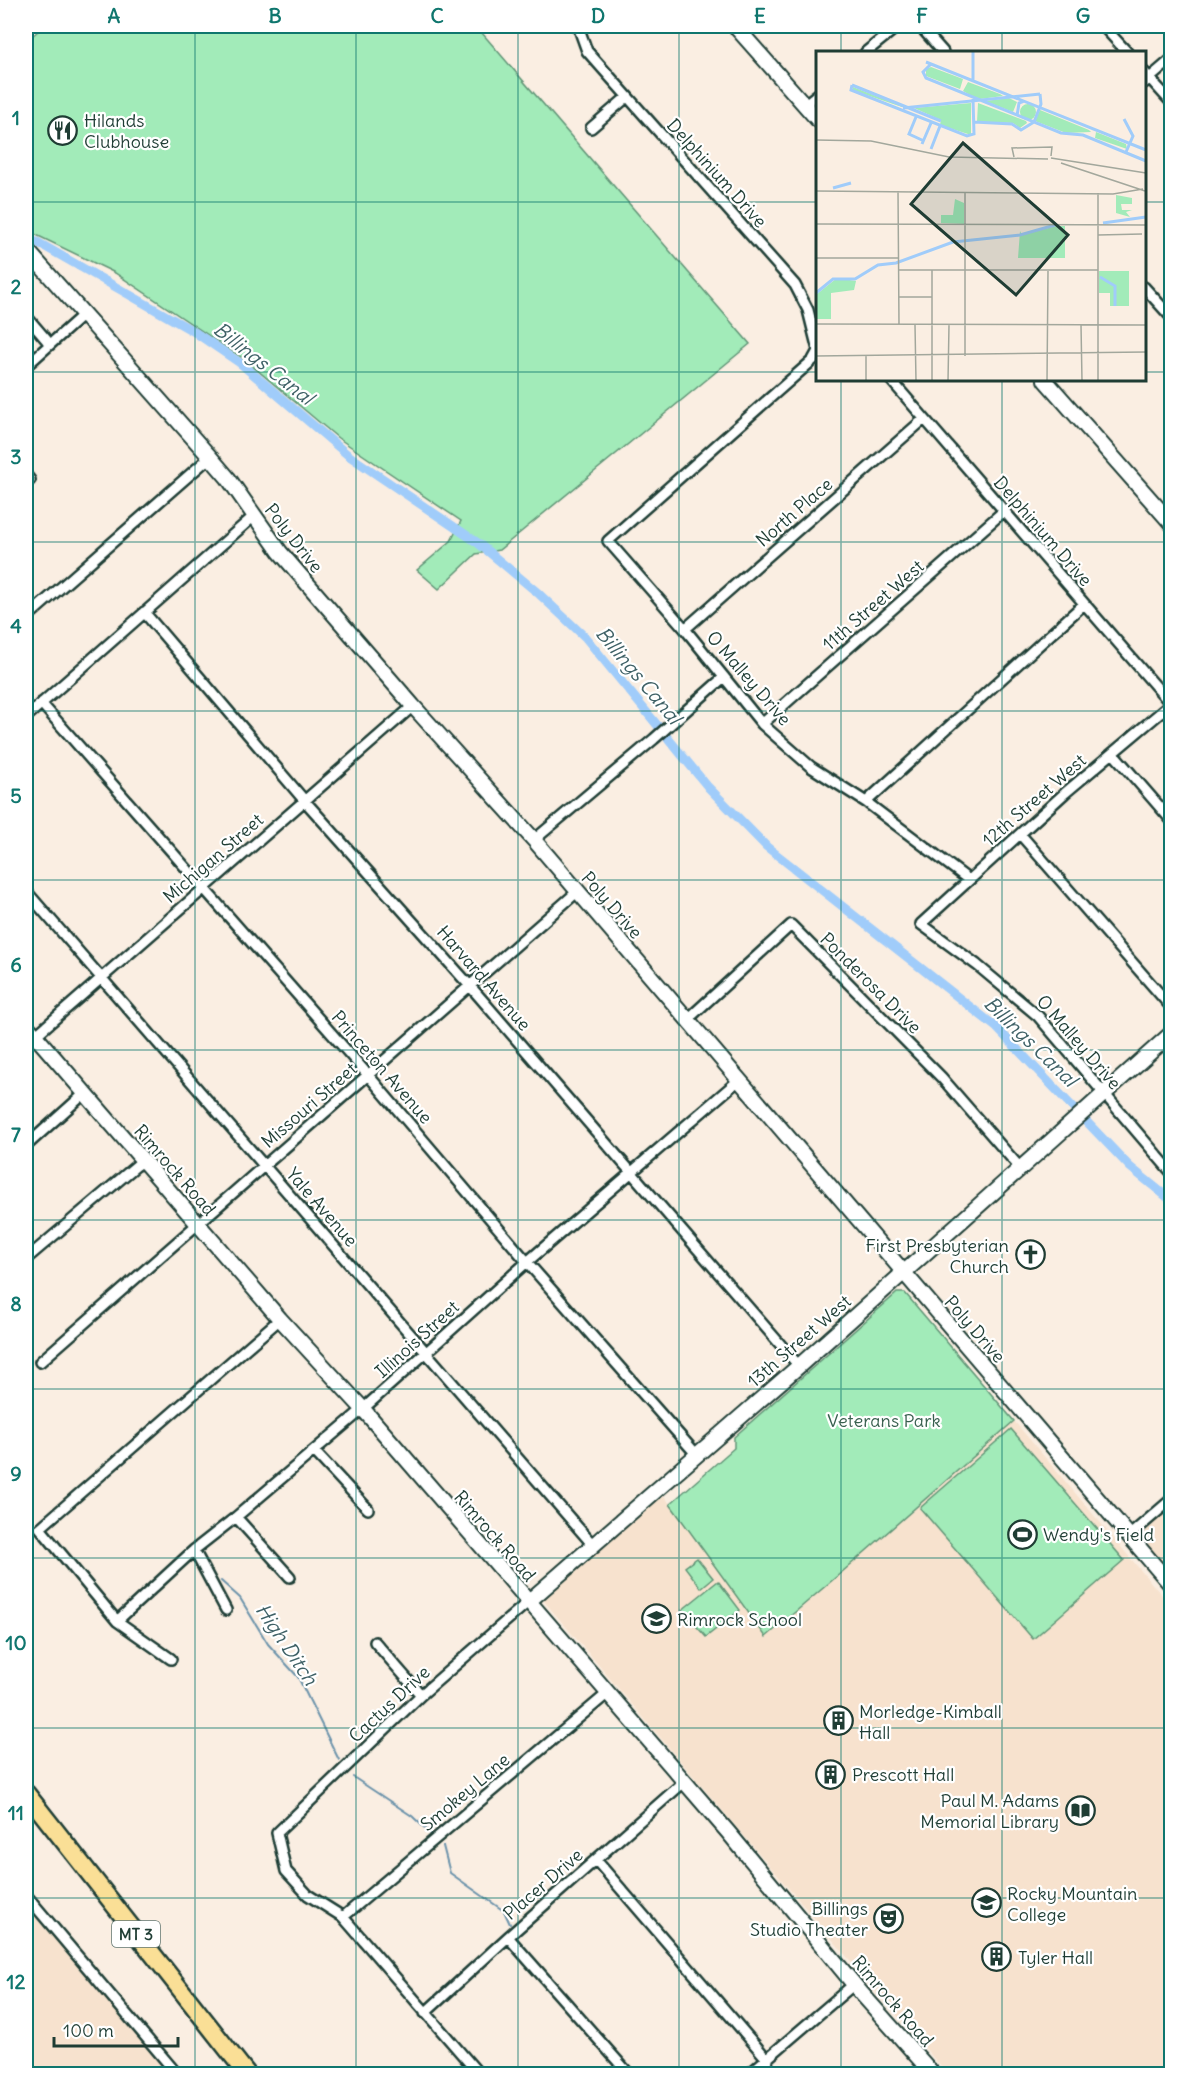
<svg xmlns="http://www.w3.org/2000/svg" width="1197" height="2100" viewBox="0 0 1197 2100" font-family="Delius,sans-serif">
  <rect width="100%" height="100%" fill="#faeee2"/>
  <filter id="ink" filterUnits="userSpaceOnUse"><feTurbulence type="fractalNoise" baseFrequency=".0167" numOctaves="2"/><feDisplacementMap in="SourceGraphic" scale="12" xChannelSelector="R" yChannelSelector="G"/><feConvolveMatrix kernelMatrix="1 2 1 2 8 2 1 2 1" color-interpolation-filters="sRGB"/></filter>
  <g filter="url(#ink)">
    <path fill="#f7e2ce" d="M1014 1421 1171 1606V2074H947L543 1600 662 1493 767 1637 849 1566Z
      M1171 1499V1585L1129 1536Z
      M26 1902 171 2074H26Z"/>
    <path fill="#a2ebb9" stroke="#609476" stroke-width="1.5" d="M44 26H476L750 344 499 550 476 554 439 589 417 570 451 541 461 521 338 438 244 359 115 273 26 230V41Z
      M897 1293H905L1014 1421 849 1566 766 1637 670 1504 734 1448V1437Z
      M1011 1429 1124 1560 1033 1639 920 1508Z
      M697 1558 713 1578 701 1588 685 1567Z
      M718 1581 740 1610 706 1637 682 1610Z"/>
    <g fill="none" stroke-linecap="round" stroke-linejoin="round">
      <path stroke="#6c93ab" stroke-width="2" d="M221 1581 240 1598 268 1644 298 1677 339 1760
        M353 1777 412 1816 431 1834
        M443 1846 450 1873 504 1911 510 1924"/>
      <path stroke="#a0ccfa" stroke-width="9" d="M26 241 37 242 193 331 240 363 348 455 478 543 538 593 585 637 708 787 767 847 996 1027 1130 1167 1172 1201"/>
      <defs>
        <path id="street" d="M578 26 587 51 795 285 808 310 818 350
          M920 26 943 52
          M1103 26 1127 52
          M866 52 898 26
          M1144 72 1172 103
          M1144 83 1172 59
          M804 105 818 94
          M591 128 627 97
          M1144 287 1172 318
          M26 316 50 344
          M818 351 813 360 608 541 685 629 762 724 811 767 866 802 969 880
          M26 366 83 315
          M891 380 1171 704
          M26 475 30 480
          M144 612 304 800 470 986 799 1366
          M26 618 210 457
          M685 629 924 419
          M41 703 368 1075 527 1262 697 1455
          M1172 703 1065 793 921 924 977 965 1038 1016 1172 1173
          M26 717 253 517
          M762 724 1005 510
          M1113 753 1172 821
          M866 802 1084 604
          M1020 834 1172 1008
          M534 840 654 739 724 677
          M26 891 593 1545
          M687 1020 791 925 942 1078 1021 1169
          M35 1036 413 706
          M26 1146 85 1093
          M26 1259 143 1160
          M40 1362 577 892
          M314 1451 368 1509
          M236 1517 290 1577
          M1129 1536 1172 1499
          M194 1550 226 1610
          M117 1621 194 1550 236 1517 363 1409 527 1262 739 1080
          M375 1642 421 1695
          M171 1659 117 1621 40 1528 280 1319
          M596 1860 768 2060
          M26 1895 177 2074
          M343 1917 608 1693
          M508 1937 629 2074
          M425 2013 508 1937 685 1781
          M479 2074 343 1917 308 1895 286 1871 277 1833 421 1695 528 1602
          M749 2074 853 1985"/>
        <path id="secondary" d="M735 26 818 120
          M26 249 210 457 228 478 280 552 413 706 534 840 1172 1586
          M1045 380 1172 524
          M26 1025 280 1319 363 1409 728 1832 862 1994 933 2074
          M528 1602 799 1366 1172 1033"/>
        <path id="highway" d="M26 1793 247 2074"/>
      </defs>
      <use href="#street" stroke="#1f3d34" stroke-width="14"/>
      <use href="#secondary" stroke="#1f3d34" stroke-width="18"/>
      <use href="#highway" stroke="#1f3d34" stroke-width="21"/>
      <use href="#street" stroke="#fff" stroke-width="9"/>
      <use href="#secondary" stroke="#fff" stroke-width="14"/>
      <use href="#highway" stroke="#fadf96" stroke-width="16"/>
    </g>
  </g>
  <path fill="none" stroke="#0f766e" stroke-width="1.5" stroke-opacity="0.55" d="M195 26V2074M356 26V2074M518 26V2074M679 26V2074M841 26V52M1002 26V52M26 202H818M1144 202H1172M26 372H818M1144 372H1172M841 380V2074M1002 380V2074M26 542H1172M26 711H1172M26 880H1172M26 1050H1172M26 1220H1172M26 1389H1172M26 1558H1172M26 1728H1172M26 1898H1172"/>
  <defs>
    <symbol id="restaurant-ring" viewBox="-11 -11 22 22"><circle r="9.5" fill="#fff" stroke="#1f3d34" stroke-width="1.5"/><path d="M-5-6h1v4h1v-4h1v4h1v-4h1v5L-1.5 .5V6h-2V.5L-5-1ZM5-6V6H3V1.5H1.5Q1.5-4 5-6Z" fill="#1f3d34"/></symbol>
    <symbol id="church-ring" viewBox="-11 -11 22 22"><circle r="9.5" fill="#fff" stroke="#1f3d34" stroke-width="1.5"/><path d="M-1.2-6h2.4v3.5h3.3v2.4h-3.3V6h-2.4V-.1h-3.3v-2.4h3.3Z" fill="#1f3d34"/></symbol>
    <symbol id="stadium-ring" viewBox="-11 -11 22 22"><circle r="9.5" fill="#fff" stroke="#1f3d34" stroke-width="1.5"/><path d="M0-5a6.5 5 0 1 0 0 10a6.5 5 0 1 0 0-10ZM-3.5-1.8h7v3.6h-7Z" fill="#1f3d34"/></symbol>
    <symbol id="school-ring" viewBox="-11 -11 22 22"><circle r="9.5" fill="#fff" stroke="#1f3d34" stroke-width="1.5"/><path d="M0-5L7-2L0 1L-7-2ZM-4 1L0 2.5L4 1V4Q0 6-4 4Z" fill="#1f3d34"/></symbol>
    <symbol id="building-ring" viewBox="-11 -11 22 22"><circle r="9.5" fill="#fff" stroke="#1f3d34" stroke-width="1.5"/><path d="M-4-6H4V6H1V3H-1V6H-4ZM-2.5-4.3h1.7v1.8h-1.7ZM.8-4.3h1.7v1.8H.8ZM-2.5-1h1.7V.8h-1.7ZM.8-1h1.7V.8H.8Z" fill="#1f3d34"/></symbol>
    <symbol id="library-ring" viewBox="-11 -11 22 22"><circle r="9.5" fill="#fff" stroke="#1f3d34" stroke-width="1.5"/><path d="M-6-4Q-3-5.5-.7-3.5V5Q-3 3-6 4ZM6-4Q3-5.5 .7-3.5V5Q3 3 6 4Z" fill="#1f3d34"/></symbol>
    <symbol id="university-ring" viewBox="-11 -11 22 22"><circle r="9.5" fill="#fff" stroke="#1f3d34" stroke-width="1.5"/><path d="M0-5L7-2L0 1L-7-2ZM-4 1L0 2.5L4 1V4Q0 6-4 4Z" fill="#1f3d34"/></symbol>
    <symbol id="theatre-ring" viewBox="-11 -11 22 22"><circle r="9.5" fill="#fff" stroke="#1f3d34" stroke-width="1.5"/><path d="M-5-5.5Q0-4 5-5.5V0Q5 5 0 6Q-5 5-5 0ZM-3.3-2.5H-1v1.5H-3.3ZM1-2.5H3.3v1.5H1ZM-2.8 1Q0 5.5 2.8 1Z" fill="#1f3d34"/></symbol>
  </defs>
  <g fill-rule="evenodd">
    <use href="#restaurant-ring" x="46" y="114" width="33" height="33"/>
    <use href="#church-ring" x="1014" y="1238" width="33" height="33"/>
    <use href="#stadium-ring" x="1006" y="1518" width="33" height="33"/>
    <use href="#school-ring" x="640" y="1602" width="33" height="33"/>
    <use href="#building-ring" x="822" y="1704" width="33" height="33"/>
    <use href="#building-ring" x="814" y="1758" width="33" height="33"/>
    <use href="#library-ring" x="1064" y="1794" width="33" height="33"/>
    <use href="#university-ring" x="970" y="1886" width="33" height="33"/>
    <use href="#theatre-ring" x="872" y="1902" width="33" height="33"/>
    <use href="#building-ring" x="980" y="1940" width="33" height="33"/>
  </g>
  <g text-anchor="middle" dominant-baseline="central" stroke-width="4.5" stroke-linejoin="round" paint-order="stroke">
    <rect fill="#fff" stroke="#627771" stroke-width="1.5" x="112" y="1921" width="48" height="26" rx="4.5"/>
    <g font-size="16" font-weight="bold" fill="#1f3d34">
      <text x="136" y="1934">MT 3</text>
    </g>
    <g font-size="18" fill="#1f3d34" stroke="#fff" text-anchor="start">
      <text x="84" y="120">Hilands<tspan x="84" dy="21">Clubhouse</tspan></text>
      <text x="1009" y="1245" text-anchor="end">First Presbyterian<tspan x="1009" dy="21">Church</tspan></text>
      <text x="1043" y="1534">Wendy's Field</text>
      <text x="677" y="1619">Rimrock School</text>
      <text x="859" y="1711">Morledge-Kimball<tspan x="859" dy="21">Hall</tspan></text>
      <text x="852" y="1774">Prescott Hall</text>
      <text x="1059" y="1800" text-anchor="end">Paul M. Adams<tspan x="1059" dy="21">Memorial Library</tspan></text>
      <text x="1007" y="1893">Rocky Mountain<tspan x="1007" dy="21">College</tspan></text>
      <text x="868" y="1908" text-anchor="end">Billings<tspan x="868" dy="21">Studio Theater</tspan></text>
      <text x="1018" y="1957">Tyler Hall</text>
    </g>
    <g font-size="18" fill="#1f3d34" stroke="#fff">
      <text transform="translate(717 173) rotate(48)">Delphinium Drive</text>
      <text transform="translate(794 512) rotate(-41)">North Place</text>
      <text transform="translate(1043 531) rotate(49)">Delphinium Drive</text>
      <text transform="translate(294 538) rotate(52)">Poly Drive</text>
      <text transform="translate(873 605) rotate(-41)">11th Street West</text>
      <text transform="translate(749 678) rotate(49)">O Malley Drive</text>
      <text transform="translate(1034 800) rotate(-41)">12th Street West</text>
      <text transform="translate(213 858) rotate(-41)">Michigan Street</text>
      <text transform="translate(612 905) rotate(49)">Poly Drive</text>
      <text transform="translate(484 978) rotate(49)">Harvard Avenue</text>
      <text transform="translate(871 983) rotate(45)">Ponderosa Drive</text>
      <text transform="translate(1079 1042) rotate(49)">O Malley Drive</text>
      <text transform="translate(382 1067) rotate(49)">Princeton Avenue</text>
      <text transform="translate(309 1105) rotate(-41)">Missouri Street</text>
      <text transform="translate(175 1170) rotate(49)">Rimrock Road</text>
      <text transform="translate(322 1207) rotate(49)">Yale Avenue</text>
      <text transform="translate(975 1329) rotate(49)">Poly Drive</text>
      <text transform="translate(417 1339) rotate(-42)">Illinois Street</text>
      <text transform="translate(799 1341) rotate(-41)">13th Street West</text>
      <text transform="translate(495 1536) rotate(49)">Rimrock Road</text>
      <text transform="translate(389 1704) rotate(-43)">Cactus Drive</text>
      <text transform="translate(465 1792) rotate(-40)">Smokey Lane</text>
      <text transform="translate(543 1884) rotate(-41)">Placer Drive</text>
      <text transform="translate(893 2001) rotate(49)">Rimrock Road</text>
    </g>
    <g font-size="18" fill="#39604f" stroke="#fff">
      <text x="884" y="1420">Veterans Park</text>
    </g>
    <g font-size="20" font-style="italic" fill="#3f6166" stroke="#fff">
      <text transform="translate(264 363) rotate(38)">Billings Canal</text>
      <text transform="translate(639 675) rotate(50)">Billings Canal</text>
      <text transform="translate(1031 1041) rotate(44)">Billings Canal</text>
      <text transform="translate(287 1644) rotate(56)">High Ditch</text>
    </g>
  </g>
  <g transform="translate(816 51)">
    <rect width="330" height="330" fill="#faeee2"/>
    <path d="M115 16 147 28 144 38 110 25V18ZM152 31 184 43 187 45 164 48 154 44 147 40ZM37 36 86 55V56L36 39ZM193 47 201 51 197 61 169 50ZM155 52V84L124 74 125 69 98 57ZM162 52 210 70 211 72 204 77 197 72 161 71ZM204 61a8 8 0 1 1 16 0a8 8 0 1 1-16 0ZM224 59 273 79 275 81 250 82 219 70ZM280 81 310 93 311 98 279 87ZM300 144 316 147V153H305L306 159H316L310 161 314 166 300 162ZM139 148 148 152V173L125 172V164H137ZM240 175H249V207H202L204 180 206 184ZM283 220H313V255H294V242H283ZM21 227 40 230 38 239 15 242V268H1V243Z" fill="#a2ebb9"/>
    <path fill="none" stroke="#a0ccfa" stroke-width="3" d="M157 0V30M110 11 330 99M115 13 107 21 110 27 245 82 267 84 330 110M36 34 35 39 151 85 158 83 157 48M36 34 125 70M87 57 224 43M201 65 203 52 208 50M100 66 93 83 108 90M308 68 317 85 310 101M158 71 196 73 205 79 218 71 225 53 224 43M106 93 115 72M115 98 124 75M17 137 35 132M287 172 330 166M284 226 299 235V255M0 242 17 228H39L62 214 80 212 137 191 204 184 239 174"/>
    <path fill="none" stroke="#a2a79c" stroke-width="1.5" d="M0 89 55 90 133 106 232 108M198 106 196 97 236 96 235 105M235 107 330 122M245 112 329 140M0 140 297 143 327 138M82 140 83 273M149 141V305M0 173 330 174M282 184 326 183M0 207H82M82 219H282M83 246H116M0 273 330 274M99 274 100 330M265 274 266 330M0 305 330 301M50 305V330M116 330V219M132 330 133 274M231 330 232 220M282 330V142"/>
    <path fill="#1f3d34" fill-opacity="0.15" stroke="#1f3d34" stroke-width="3" d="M147 92 252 184 200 244 95 153Z"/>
    <rect width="330" height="330" fill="none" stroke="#1f3d34" stroke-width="3"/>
  </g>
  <rect width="1197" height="2100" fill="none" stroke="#fff" stroke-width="66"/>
  <path d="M54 2037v9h124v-9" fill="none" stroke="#1f3d34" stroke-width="3"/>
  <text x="63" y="2037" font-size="18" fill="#1f3d34" stroke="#ffffff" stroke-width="4.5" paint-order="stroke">100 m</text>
  <rect x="33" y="33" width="1131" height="2034" fill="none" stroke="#0f766e" stroke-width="2"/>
  <g font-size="20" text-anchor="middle" font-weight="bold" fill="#0f766e">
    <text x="114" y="23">A</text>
    <text x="275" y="23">B</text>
    <text x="437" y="23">C</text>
    <text x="598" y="23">D</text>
    <text x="760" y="23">E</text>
    <text x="922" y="23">F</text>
    <text x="1083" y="23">G</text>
    <text x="16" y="125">1</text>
    <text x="16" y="294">2</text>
    <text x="16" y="464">3</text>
    <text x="16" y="633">4</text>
    <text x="16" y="803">5</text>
    <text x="16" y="972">6</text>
    <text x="16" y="1142">7</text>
    <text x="16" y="1311">8</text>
    <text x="16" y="1481">9</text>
    <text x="16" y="1650">10</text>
    <text x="16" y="1820">11</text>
    <text x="16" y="1989">12</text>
  </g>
</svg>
